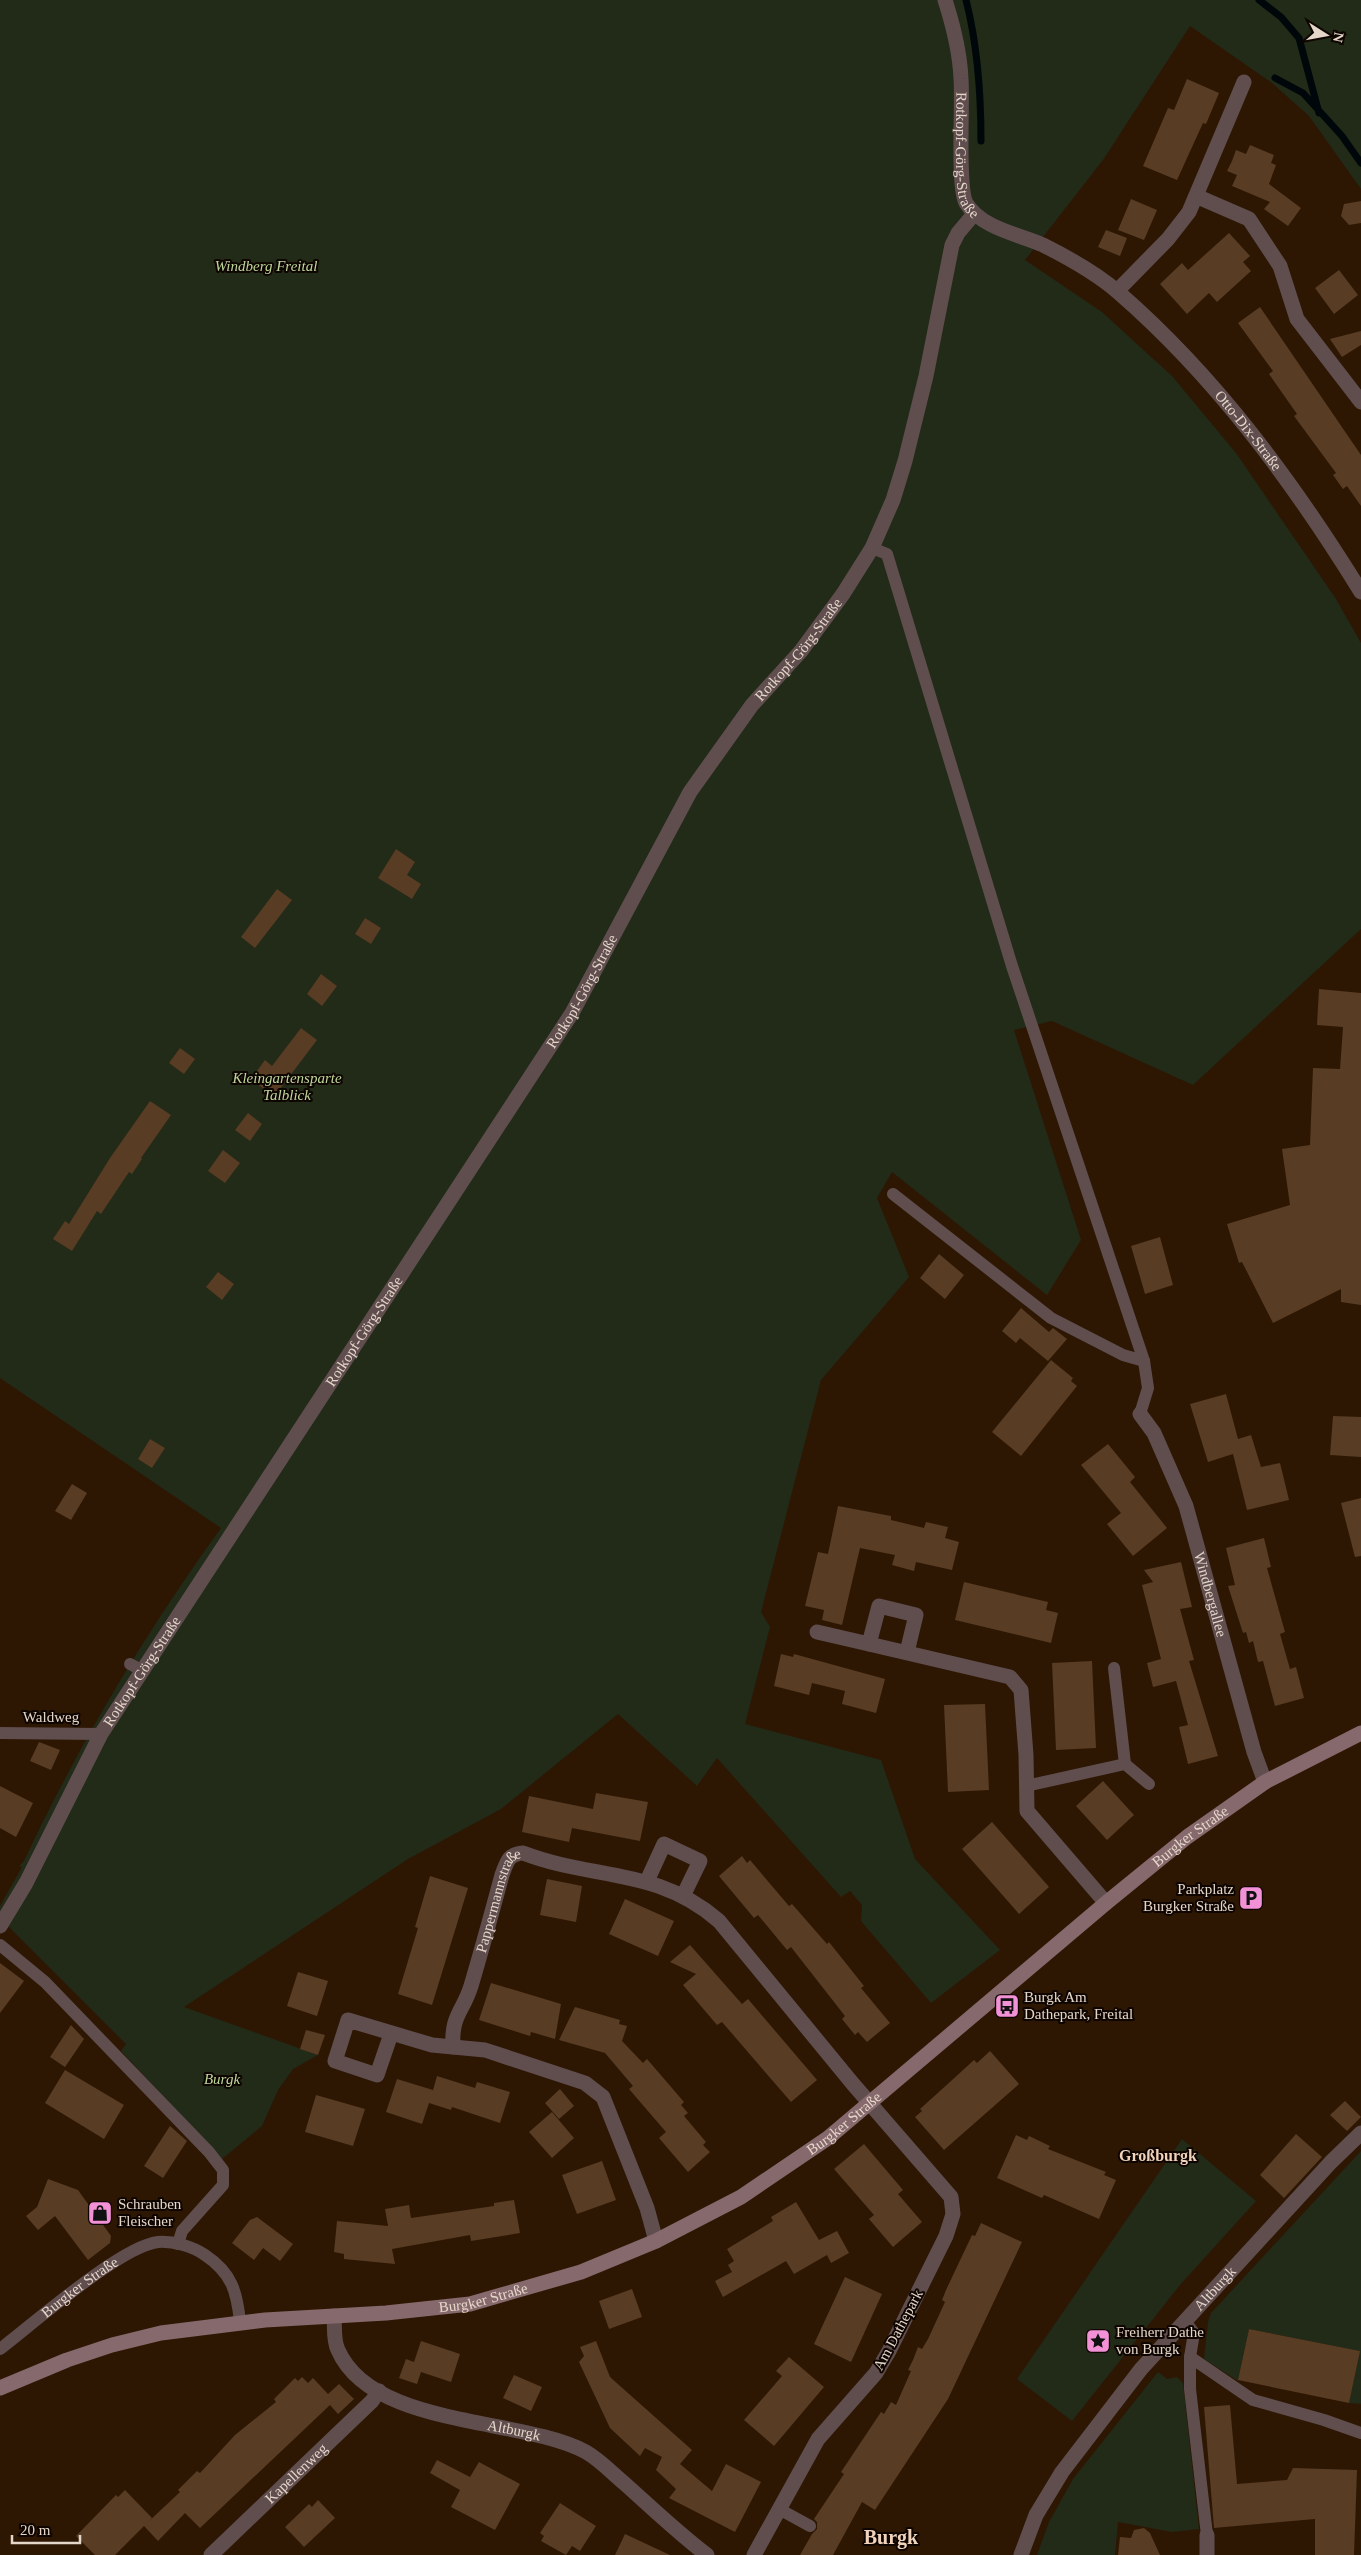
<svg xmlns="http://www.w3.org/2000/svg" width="1361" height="2555" viewBox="0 0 1361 2555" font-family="Georgia,serif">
  <rect width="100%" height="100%" fill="#2d1703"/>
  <path fill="#222a18" d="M0 0H1361V189L1309 116 1272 83 1190 26 1103 160 1025 260 1102 312 1172 376 1236 453 1336 599 1361 643V929L1193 1085 1052 1021 1014 1030 1081 1240 1047 1295 892 1172 877 1198 909 1277 821 1380 761 1612 770 1627 745 1724 881 1760 915 1859 1000 1950 931 2003 861 1921 862 1905 850 1891 841 1897 717 1758 697 1786 618 1714 501 1809 408 1859 184 2007 318 2055 293 2069 278 2090 262 2126 222 2159 121 2051 126 2044 0 1918V1906L22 1867 19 1866 24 1861C79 1744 145 1633 221 1528L0 1378Z
    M1182 2139 1256 2201 1180 2285 1072 2421 1017 2379Z
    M1361 2151V2404L1349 2403 1359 2351 1249 2329 1238 2381 1204 2359 1208 2322 1211 2313Z
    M1158 2372 1167 2379 1177 2377 1183 2383 1199 2529 1172 2532 1118 2522 1115 2555H1037L1049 2522 1073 2479Z"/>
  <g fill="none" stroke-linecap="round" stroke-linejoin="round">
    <path stroke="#00070a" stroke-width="7" d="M966 0C978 47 981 93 981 141
      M1259 0 1281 17 1299 38 1319 113
      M1275 78 1303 93 1342 136 1361 163"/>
  </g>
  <path fill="#583c23" d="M1187 79 1219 93 1206 124 1203 123 1177 180 1143 166 1168 108 1174 110Z
    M1250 145 1274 155 1271 163 1276 165 1269 184 1301 208 1288 226 1264 209 1270 202 1232 186 1237 175 1227 171 1232 161 1236 150 1246 154Z
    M1131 199 1157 210 1144 240 1118 230Z
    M1361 201V223L1349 225 1341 216 1344 204Z
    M1106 230 1127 238 1120 256 1098 247Z
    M1229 233 1250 256 1243 262 1251 271 1217 302 1209 293 1187 314 1160 284 1182 263 1188 270Z
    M1339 270 1358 295 1334 314 1315 288Z
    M1260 307 1361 455V506L1347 486 1343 489 1333 475 1336 473 1294 416 1297 414 1269 374 1273 371 1238 323Z
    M1361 331V345L1342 357 1330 339Z
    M396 849 415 862 407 875 421 884 412 899 378 878Z
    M277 889 292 900 255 948 241 937Z
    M365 918 381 928 371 944 355 934Z
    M321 974 337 986 322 1006 307 994Z
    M1319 989 1361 993V1305L1341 1302V1289L1273 1323 1242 1262 1239 1263 1227 1224 1290 1205 1282 1149 1310 1145 1313 1068 1340 1069 1343 1027 1317 1025Z
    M301 1028 317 1040 274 1097 251 1079 265 1060 272 1066Z
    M180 1048 195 1059 184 1074 169 1063Z
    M150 1101 171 1115 141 1158 142 1159 132 1174 129 1172 101 1214 97 1211 72 1251 53 1239 65 1221 69 1224 110 1158Z
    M248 1113 262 1124 250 1141 235 1130Z
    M223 1150 240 1163 225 1183 208 1171Z
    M1160 1237 1173 1285 1145 1294 1131 1246Z
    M939 1254 964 1275 945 1299 920 1278Z
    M218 1272 234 1284 222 1300 206 1287Z
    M1021 1308 1049 1332 1053 1328 1067 1339 1048 1361 1020 1338 1016 1343 1002 1331Z
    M1051 1360 1073 1378 1071 1381 1077 1386 1021 1456 992 1432Z
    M1226 1394 1238 1439 1251 1435 1261 1467 1280 1463 1289 1500 1247 1510 1233 1454 1208 1462 1190 1404Z
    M1333 1416 1361 1417V1457L1330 1455Z
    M150 1439 165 1448 152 1468 138 1459Z
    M1108 1444 1135 1477 1130 1482 1167 1528 1133 1556 1107 1524 1121 1513 1081 1465Z
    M72 1484 87 1493 71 1520 55 1511Z
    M1361 1498V1556L1355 1557 1341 1503Z
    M838 1506 891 1516V1520L924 1528 926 1522 948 1527 945 1538 959 1542 952 1570 916 1562 914 1571 892 1565 895 1555 860 1548 842 1625 822 1620 824 1610 805 1606 818 1552 828 1554Z
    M1264 1538 1271 1567 1267 1568 1285 1632 1280 1634 1290 1669 1296 1667 1304 1698 1275 1706 1263 1661 1258 1662 1253 1641 1249 1643 1246 1632 1243 1633 1228 1586 1235 1585 1226 1548Z
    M1181 1562 1192 1607 1180 1609 1194 1660 1189 1661 1218 1756 1188 1764 1179 1727 1188 1725 1176 1681 1153 1687 1147 1663 1161 1659 1142 1585 1153 1582 1144 1570Z
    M964 1582 1048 1602 1046 1610 1058 1613 1051 1643 955 1620Z
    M781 1654 793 1657 794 1654 885 1679 876 1713 842 1704 845 1691 812 1683 809 1695 774 1686Z
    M1092 1661 1096 1748 1056 1750 1052 1663Z
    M985 1704 989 1790 948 1792 944 1705Z
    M39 1742 60 1750 51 1770 30 1761Z
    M1103 1781 1134 1815 1107 1840 1076 1806Z
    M0 1786 33 1803 16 1837 0 1828Z
    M596 1793 648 1802 640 1841 572 1828 569 1842 522 1832 529 1796 593 1809Z
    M992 1822 1049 1887 1019 1914 962 1849Z
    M742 1856 747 1863 750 1860 789 1906 792 1904 827 1944 829 1942 864 1986 861 1988 890 2023 867 2042 858 2032 855 2035 842 2019 845 2016 791 1947 787 1950 758 1915 754 1918 719 1876Z
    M430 1876 468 1888 432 2005 398 1994 418 1928 415 1927Z
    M547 1879 582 1886 576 1922 540 1915Z
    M625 1899 674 1921 658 1956 609 1934Z
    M690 1945 742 2004 748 1999 817 2080 791 2102 722 2022 717 2025 683 1985 696 1974 670 1962Z
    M0 1963 24 1981 0 2013Z
    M298 1972 328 1981 317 2016 287 2006Z
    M491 1983 561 2004 555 2039 531 2032 530 2036 479 2020Z
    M575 2007 620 2020 619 2024 627 2026 622 2041 643 2063 647 2059 684 2102 681 2105 688 2113 684 2116 706 2142 703 2145 710 2152 688 2172 659 2138 666 2132 629 2089 633 2086 605 2053 559 2040Z
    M71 2025 84 2039 65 2067 50 2057Z
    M306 2030 325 2035 318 2055 300 2049Z
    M990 2051 1019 2084 944 2150 915 2117 922 2111 920 2109 951 2081 974 2060 977 2063Z
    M65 2070 124 2105 104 2139 45 2103Z
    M437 2076 475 2088 477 2082 510 2092 500 2123 452 2107 451 2110 429 2103 422 2124 386 2112 397 2079 433 2090Z
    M560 2089 574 2106 559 2119 545 2103Z
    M316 2095 365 2109 353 2146 305 2132Z
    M1345 2101 1361 2117 1347 2131 1330 2115Z
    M552 2112 574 2138 552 2158 529 2132Z
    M170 2126 187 2141 163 2178 144 2166Z
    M1296 2134 1322 2157 1284 2198 1260 2175Z
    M1016 2135 1027 2140 1029 2136 1050 2146 1048 2149 1106 2172 1104 2175 1116 2180 1099 2219 1044 2195 1042 2198 997 2178Z
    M864 2144 903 2190 898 2194 922 2222 893 2247 869 2219 874 2215 834 2169Z
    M602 2161 616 2200 577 2214 562 2175Z
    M48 2179 78 2190 111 2236 110 2243 88 2260 55 2216 38 2230 26 2216 37 2207Z
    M514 2200 520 2233 471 2241 470 2235 392 2249 395 2264 344 2259V2254L334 2252 337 2221 388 2226 385 2209 409 2205 411 2218 494 2206V2203Z
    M796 2202 819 2240 837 2231 849 2253 831 2263 827 2255 794 2274 786 2261 723 2297 715 2281 732 2272 728 2265 734 2261 727 2249 773 2221 771 2217Z
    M257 2217 293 2244 280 2261 263 2248 254 2260 232 2243 250 2220Z
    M981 2223 1022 2242 948 2399 875 2510 862 2502 833 2555H800L812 2534 817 2529V2522L814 2519 844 2474 841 2472 881 2412 884 2414 891 2402 896 2405 911 2371 908 2370 913 2360 918 2347 922 2349 928 2339 945 2302 942 2300 946 2290 972 2235 975 2236Z
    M845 2277 882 2294 851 2362 814 2344Z
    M632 2289 642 2317 609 2329 599 2301Z
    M1249 2329 1360 2351 1349 2403 1238 2380Z
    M421 2341 460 2354 451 2382 421 2372 417 2384 399 2378 406 2359 414 2362Z
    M596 2341 610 2377 692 2450 680 2464 712 2491 726 2464 761 2482 735 2532 669 2498 676 2489 656 2470 662 2457 645 2448 640 2456 610 2428 579 2362 584 2356 580 2347Z
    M789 2357 824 2387 774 2446 744 2420 782 2376 776 2371Z
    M514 2375 542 2387 531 2411 503 2398Z
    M302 2377 308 2383 313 2378 328 2394 339 2384 354 2399 338 2414 330 2405 200 2528 185 2513 158 2541 144 2526 115 2555H95L76 2536 116 2495 118 2497 125 2490 152 2518 147 2523 180 2492 178 2490 197 2471 200 2473 235 2435 276 2402 274 2399 295 2378 298 2381Z
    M1230 2405 1237 2484 1287 2480 1293 2468 1357 2470 1354 2555H1315V2519L1214 2528 1204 2407Z
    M437 2460 470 2477 479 2462 520 2484 495 2530 451 2507 460 2490 430 2473Z
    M318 2500 335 2518 304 2547 285 2527 309 2504 312 2507Z
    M560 2503 596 2526 580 2551 572 2546 566 2555 541 2541 544 2536 540 2533Z
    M1144 2528 1150 2533 1160 2555H1118L1120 2537 1131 2538 1134 2530Z
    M625 2534 670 2555H615Z"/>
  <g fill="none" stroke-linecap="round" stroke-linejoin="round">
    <g stroke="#604e4f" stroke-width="12">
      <path d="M872 548 887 554 1012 966 1144 1361 1148 1388 1140 1414"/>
      <path d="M893 1194 1051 1318 1123 1355 1144 1361"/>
      <path d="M130 1664 143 1671"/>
      <path d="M1114 1668 1125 1764"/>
      <path d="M0 1733 101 1734"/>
      <path d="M1026 1786 1125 1764 1149 1784"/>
      <path d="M0 1945 45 1982 209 2152 223 2170V2185L182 2231 178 2244"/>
      <path d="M1185 2321 1194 2333 1190 2357V2389L1207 2535"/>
      <path id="s1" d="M0 2349C33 2324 121 2246 158 2242 173 2241 192 2246 205 2255 232 2273 237 2292 240 2322"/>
      <path d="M1190 2357 1253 2400 1324 2420 1361 2433"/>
      <path d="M779 2509 810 2526"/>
    </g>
    <g stroke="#604e4f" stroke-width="15">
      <path id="s2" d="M945 0C953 25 960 53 961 79 963 104 957 186 966 203 981 228 1018 234 1043 245 1069 258 1096 273 1118 292 1216 377 1293 482 1361 592"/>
      <path d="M1196 196 1249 219 1280 266 1297 319 1361 402"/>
      <path d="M1117 291 1168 239 1189 212 1244 82"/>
      <path id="s3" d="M1140 1414 1154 1433 1186 1506 1254 1752 1265 1782"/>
      <path d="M817 1632 869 1644"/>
      <path d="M907 1652 916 1615 879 1606 869 1644 1010 1677 1021 1690 1026 1755 1027 1811 1106 1903"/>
      <path d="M647 1881 664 1844 700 1861 683 1896"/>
      <path id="s4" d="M0 1926 26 1883 101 1734 572 1013 690 792 752 705 801 651 843 594 872 548 893 500 905 461 926 376 952 245 958 233 974 214"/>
      <path d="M391 2034 377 2075 335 2061 348 2020 432 2045 485 2050 585 2083 603 2097 647 2208 656 2241"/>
      <path id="s5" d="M453 2047C451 2015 463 2012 471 1986 482 1949 492 1912 502 1875 507 1862 508 1854 523 1853 593 1880 657 1867 719 1921L853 2084 951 2197 953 2214 946 2236 889 2351 876 2373 818 2439 754 2555"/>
      <path id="s6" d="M334 2316C335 2327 333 2340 338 2350 372 2428 522 2417 586 2452 600 2460 612 2473 624 2483 652 2508 678 2533 707 2555"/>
      <path id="s7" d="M211 2555 372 2401 379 2391"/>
      <path id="s8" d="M1021 2555 1036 2515 1062 2472 1141 2369 1331 2162 1361 2133"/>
      <path d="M1207 2555V2535"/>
    </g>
    <path stroke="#86696c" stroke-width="15" id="s9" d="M0 2388 67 2360 112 2345 161 2333 265 2320 386 2313 470 2304 581 2272 656 2241 741 2197 828 2138 1106 1903 1187 1837 1265 1782 1361 1733"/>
  </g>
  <defs>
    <symbol id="parking-square" viewBox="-11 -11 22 22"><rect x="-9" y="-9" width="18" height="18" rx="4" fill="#f391d6" stroke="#0e0501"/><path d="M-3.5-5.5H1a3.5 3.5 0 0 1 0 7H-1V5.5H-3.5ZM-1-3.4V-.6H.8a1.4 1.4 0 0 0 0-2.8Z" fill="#111"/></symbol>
    <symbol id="bus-square" viewBox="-11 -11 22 22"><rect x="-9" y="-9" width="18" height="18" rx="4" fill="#f391d6" stroke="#0e0501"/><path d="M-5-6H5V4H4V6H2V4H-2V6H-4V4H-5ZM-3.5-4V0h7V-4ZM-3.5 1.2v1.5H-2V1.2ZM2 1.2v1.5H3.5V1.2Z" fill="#111"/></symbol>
    <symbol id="shop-square" viewBox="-11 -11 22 22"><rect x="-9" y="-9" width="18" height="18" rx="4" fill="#f391d6" stroke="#0e0501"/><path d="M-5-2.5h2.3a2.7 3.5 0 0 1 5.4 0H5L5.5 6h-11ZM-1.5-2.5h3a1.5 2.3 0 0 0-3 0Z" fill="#111"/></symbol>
    <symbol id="sight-square" viewBox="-11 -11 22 22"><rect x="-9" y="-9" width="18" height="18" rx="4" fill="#f391d6" stroke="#0e0501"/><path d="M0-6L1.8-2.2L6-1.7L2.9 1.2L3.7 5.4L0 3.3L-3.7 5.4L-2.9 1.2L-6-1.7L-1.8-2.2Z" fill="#111"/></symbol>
  </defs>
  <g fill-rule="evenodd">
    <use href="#parking-square" x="1237" y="1884" width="28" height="28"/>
    <use href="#bus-square" x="993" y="1992" width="28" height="28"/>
    <use href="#shop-square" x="86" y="2199" width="28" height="28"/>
    <use href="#sight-square" x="1084" y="2327" width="28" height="28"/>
  </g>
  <g text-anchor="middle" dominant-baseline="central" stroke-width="4" stroke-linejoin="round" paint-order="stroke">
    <g font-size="15" fill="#e5d6ca" stroke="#0e0501">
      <text stroke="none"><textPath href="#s2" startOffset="158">Rotkopf-Görg-Straße</textPath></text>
      <text stroke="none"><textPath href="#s2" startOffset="574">Otto-Dix-Straße</textPath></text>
      <text stroke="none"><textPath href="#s4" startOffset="1508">Rotkopf-Görg-Straße</textPath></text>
      <text stroke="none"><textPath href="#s4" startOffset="1102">Rotkopf-Görg-Straße</textPath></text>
      <text stroke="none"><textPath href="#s4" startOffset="698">Rotkopf-Görg-Straße</textPath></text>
      <text stroke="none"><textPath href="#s3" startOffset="195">Windbergallee</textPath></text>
      <text stroke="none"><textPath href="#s4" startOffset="292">Rotkopf-Görg-Straße</textPath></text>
      <text x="51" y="1717">Waldweg</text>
      <text stroke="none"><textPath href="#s9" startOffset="1350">Burgker Straße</textPath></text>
      <text stroke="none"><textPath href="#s5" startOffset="155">Pappermannstraße</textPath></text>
      <text stroke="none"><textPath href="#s9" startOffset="900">Burgker Straße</textPath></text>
      <text stroke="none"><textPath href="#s1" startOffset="101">Burgker Straße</textPath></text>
      <text stroke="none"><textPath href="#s8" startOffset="332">Altburgk</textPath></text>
      <text stroke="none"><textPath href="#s9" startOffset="495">Burgker Straße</textPath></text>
      <text transform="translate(898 2330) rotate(-62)">Am Dathepark</text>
      <text stroke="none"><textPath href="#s6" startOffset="235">Altburgk</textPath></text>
      <text stroke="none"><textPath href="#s7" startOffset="118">Kapellenweg</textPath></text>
    </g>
    <g font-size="15" font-style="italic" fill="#bdd79a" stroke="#0e0501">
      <text x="266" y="266">Windberg Freital</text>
      <text x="287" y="1078">Kleingartensparte<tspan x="287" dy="17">Talblick</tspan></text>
      <text x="222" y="2079">Burgk</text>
    </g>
    <g font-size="15" fill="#e5d6ca" stroke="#0e0501" text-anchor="start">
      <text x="1234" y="1889" text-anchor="end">Parkplatz<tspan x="1234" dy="17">Burgker Straße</tspan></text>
      <text x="1024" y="1997">Burgk Am<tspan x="1024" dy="17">Dathepark, Freital</tspan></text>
      <text x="118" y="2204">Schrauben<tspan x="118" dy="17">Fleischer</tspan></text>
      <text x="1116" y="2332">Freiherr Dathe<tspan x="1116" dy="17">von Burgk</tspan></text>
    </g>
    <g font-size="16" font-weight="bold" fill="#f1d3bb" stroke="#0e0501">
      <text x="1158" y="2155">Großburgk</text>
    </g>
    <g font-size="20" font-weight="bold" fill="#f1d3bb" stroke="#0e0501">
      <text x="891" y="2537">Burgk</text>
    </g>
  </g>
  <g transform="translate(1326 35) rotate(101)" stroke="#0e0501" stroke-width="4" paint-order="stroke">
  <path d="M0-4L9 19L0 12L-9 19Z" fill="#e5d6ca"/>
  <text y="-8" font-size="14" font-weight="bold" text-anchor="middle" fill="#e5d6ca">N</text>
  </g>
  <path d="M12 2535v8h68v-8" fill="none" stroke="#e5d6ca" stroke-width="2.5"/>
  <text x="20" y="2535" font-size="15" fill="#e5d6ca" stroke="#0e0501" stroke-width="4" paint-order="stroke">20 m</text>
</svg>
